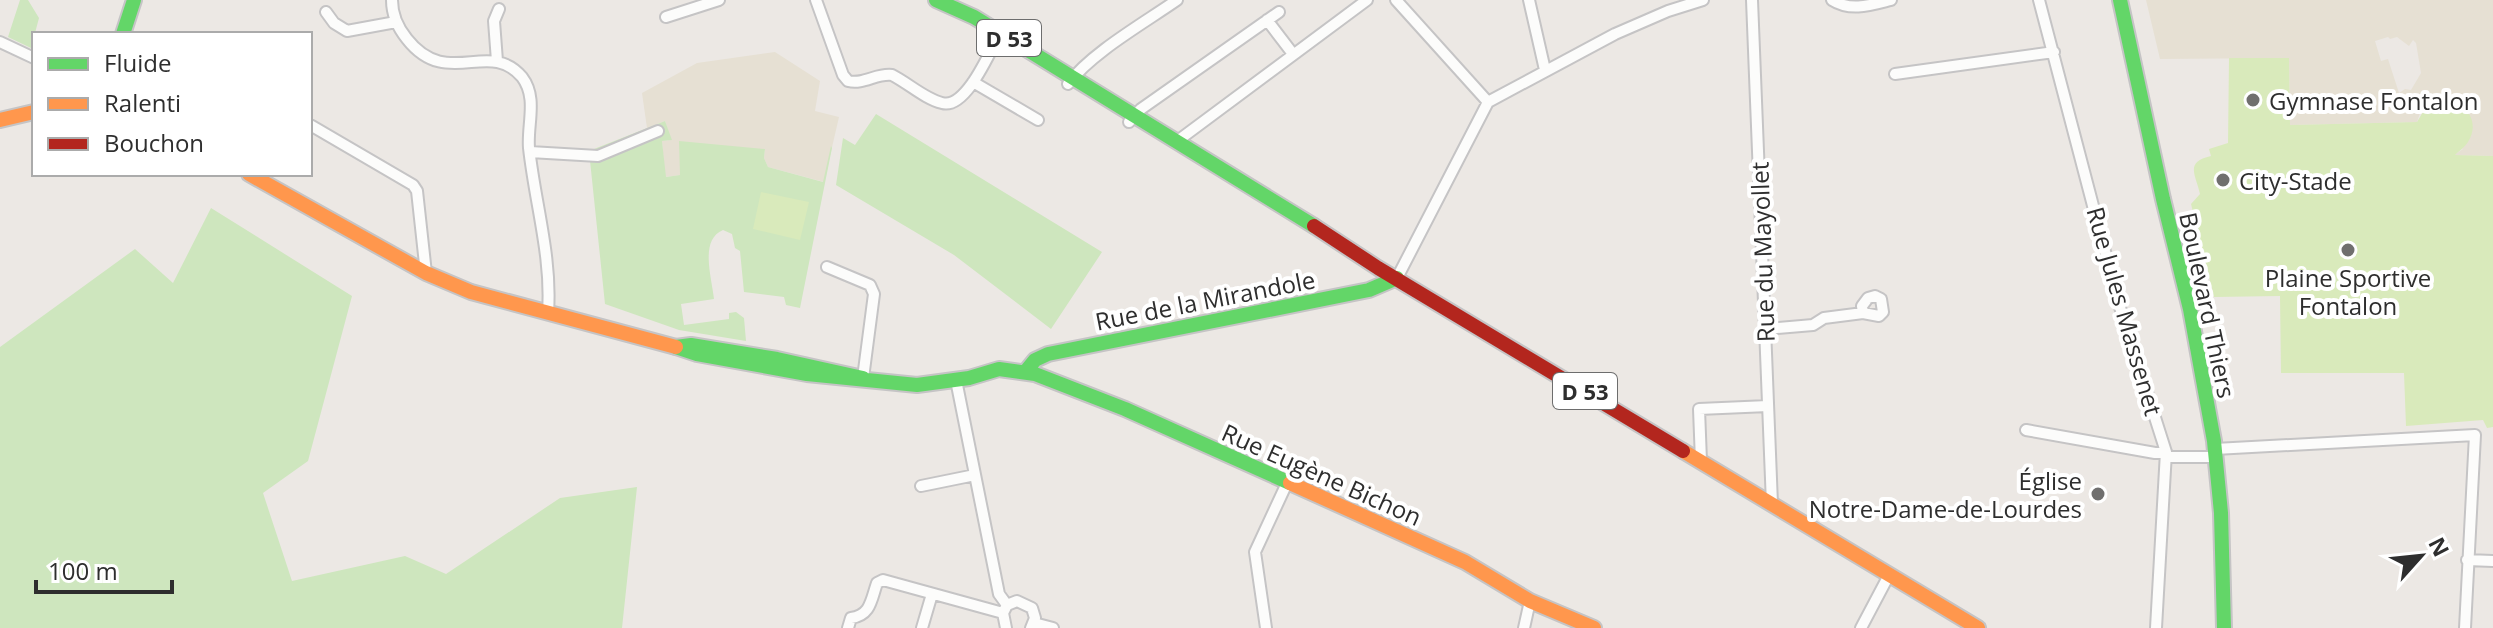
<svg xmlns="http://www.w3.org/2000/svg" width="2493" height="628" viewBox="0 0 2493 628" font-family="'Open Sans',sans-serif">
  <rect width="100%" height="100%" fill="#ece8e4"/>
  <path fill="#e6e0d3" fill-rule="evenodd" d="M2146 0H2493V156L2454 155 2463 149 2420 113 2417 122 2290 125 2289 58 2160 59ZM2388 37 2390 39 2397 37 2409 46 2413 40 2416 43 2421 73 2411 90 2405 89 2399 93 2388 59 2381 61 2375 41Z
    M775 52 820 81 815 111 839 117 824 182 768 167 764 158 765 150 681 175 665 177 662 141 671 140 665 121 647 128 642 93 697 63Z"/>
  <path fill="#cee6be" d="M20 0H28L39 18 31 48 8 37Z
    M876 114 1102 252 1051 329 954 255 836 185 843 138 855 145Z
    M665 121 672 140 662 141 666 177 680 175 679 141 765 149 764 158 768 167 823 182 831 146 832 148 800 308 786 305 784 297 744 292 740 251 735 248 732 234 723 230C699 240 712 278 714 299L681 304 684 325 729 319V313L736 312 744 318 746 341 679 330 605 304 589 151Z
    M211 208 352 296 308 461 263 493 292 581 405 556 446 574 560 498 637 487 622 628H0V347L135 249 173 283Z"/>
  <path fill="#d9eabb" d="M2229 58H2289L2290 125 2417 122 2427 105C2453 91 2485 114 2468 142 2465 147 2459 151 2455 155L2493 156V427L2487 428 2483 420 2406 426 2404 373H2281L2280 296 2214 297 2191 204 2200 194C2196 175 2184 162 2211 156L2209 149 2228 143Z
    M761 192 809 202 800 240 753 229Z"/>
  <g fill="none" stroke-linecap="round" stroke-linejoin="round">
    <defs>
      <path id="street" d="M392 0C392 15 398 28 407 39 447 90 489 38 522 77 538 98 527 124 529 148 535 203 552 257 548 312
        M816 0 843 75 848 81C864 85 876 73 892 75 908 83 925 99 942 103 966 110 990 51 1000 33
        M1396 0 1488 102
        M1529 0 1545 70
        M1752 0 1772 504
        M1832 0C1851 12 1871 5 1891 0
        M2039 0 2118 301 2166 452 2156 628
        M326 12 334 23 347 31 396 22
        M666 17 719 0
        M1267 20 1293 54
        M0 42 34 58
        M497 61 494 21 499 9
        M1895 74 2054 52
        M973 82 1038 120
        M1068 84C1091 53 1144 23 1177 0
        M1129 122 1141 109 1279 12
        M310 128 312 126 413 185 417 191 426 273
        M1176 142 1367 0
        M530 152 598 156 658 131
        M827 267 870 285 874 294 863 378
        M1397 278 1488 102 1615 34 1668 11 1703 0
        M1765 329 1813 325 1824 318 1863 313 1879 316 1883 312 1881 299 1875 296 1868 298 1862 306 1863 313
        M956 380 999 594 1007 605
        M2026 430 2155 453 2166 452
        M2215 449 2475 435 2465 628
        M2166 457H2216
        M1701 461 1699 409 1768 406
        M921 486 975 475
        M2467 560 2493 561
        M1034 623 1053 628
        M848 628 851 618C871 615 871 600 877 583L883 580 1003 613
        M922 628 932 594
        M1006 628 1003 613 1007 605 1017 601 1032 608 1035 618 1031 628
        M1266 628 1255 552 1287 483
        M1524 628 1530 601
        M1861 628 1889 575"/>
      <path id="fast" d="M936 0 974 17 1314 226
        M2120 0 2163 199 2190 309 2214 441 2221 513 2224 628
        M123 34 134 0
        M1026 371 1035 360 1048 354 1369 290 1397 278
        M863 378 777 359 691 345 676 347 697 354 807 374 917 385 969 378 999 369 1035 374 1125 409 1290 483"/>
      <path id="slow" d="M0 120 34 112
        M249 174 426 273 471 292 676 347
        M1683 451 1978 628
        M1290 483 1465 562 1530 601 1594 628"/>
      <path id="jam" d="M1314 226 1378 268 1683 451"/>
    </defs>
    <use href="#street" stroke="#c5c4c5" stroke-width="14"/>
    <use href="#fast" stroke="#c5c4c5" stroke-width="18"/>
    <use href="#slow" stroke="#c5c4c5" stroke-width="18"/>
    <use href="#jam" stroke="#c5c4c5" stroke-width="18"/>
    <use href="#street" stroke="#fcfcfb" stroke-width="10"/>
    <use href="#fast" stroke="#63d668" stroke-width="14"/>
    <use href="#slow" stroke="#ff974d" stroke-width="14"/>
    <use href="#jam" stroke="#b3261e" stroke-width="14"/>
  </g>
  <g fill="#706f6e" stroke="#fff" stroke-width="3">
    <circle cx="2253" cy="100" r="8"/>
    <circle cx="2223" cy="180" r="8"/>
    <circle cx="2348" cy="250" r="8"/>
    <circle cx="2098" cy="494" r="8"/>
  </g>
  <g text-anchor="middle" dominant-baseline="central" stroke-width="8" stroke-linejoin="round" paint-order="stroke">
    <g fill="#fff" stroke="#6d6d6d" stroke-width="2">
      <rect x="977" y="20" width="64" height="36" rx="6"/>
      <rect x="1553" y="373" width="64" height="36" rx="6"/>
    </g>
    <g font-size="22" font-weight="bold" fill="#2e2e2e">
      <text x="1009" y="38">D 53</text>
      <text x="1585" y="391">D 53</text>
    </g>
    <g font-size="24" fill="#2e2e2e" stroke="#fff" text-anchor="start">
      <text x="2269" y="100">Gymnase Fontalon</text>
      <text x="2239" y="180">City-Stade</text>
      <text x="2348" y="277" text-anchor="middle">Plaine Sportive<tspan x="2348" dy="28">Fontalon</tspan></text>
      <text x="2082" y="480" text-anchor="end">Église<tspan x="2082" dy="28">Notre-Dame-de-Lourdes</tspan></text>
    </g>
    <g font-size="24" fill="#2e2e2e" stroke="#fff">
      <text transform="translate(1762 252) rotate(-92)">Rue du Mayollet</text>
      <text transform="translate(1205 300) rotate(-11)">Rue de la Mirandole</text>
      <text transform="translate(2208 305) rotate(78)">Boulevard Thiers</text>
      <text transform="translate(2125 311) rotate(74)">Rue Jules Massenet</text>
      <text transform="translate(1322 474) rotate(24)">Rue Eugène Bichon</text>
    </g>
  </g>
  <rect x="32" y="32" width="280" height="144" fill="#ffffff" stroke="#ababab" stroke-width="2"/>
  <rect x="48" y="58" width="40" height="12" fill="#63d668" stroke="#ababab" stroke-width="2"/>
  <text x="104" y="72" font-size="24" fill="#2e2e2e">Fluide</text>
  <rect x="48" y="98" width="40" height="12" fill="#ff974d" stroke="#ababab" stroke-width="2"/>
  <text x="104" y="112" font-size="24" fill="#2e2e2e">Ralenti</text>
  <rect x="48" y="138" width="40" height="12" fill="#b3261e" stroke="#ababab" stroke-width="2"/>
  <text x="104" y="152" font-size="24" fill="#2e2e2e">Bouchon</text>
  <g transform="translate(2421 556) rotate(63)" stroke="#ffffff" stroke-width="6" paint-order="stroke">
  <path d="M0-6L14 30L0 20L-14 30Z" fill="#2e2e2e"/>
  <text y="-12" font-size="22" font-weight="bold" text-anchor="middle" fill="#2e2e2e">N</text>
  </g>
  <path d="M36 580v12h136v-12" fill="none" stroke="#2e2e2e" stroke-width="4"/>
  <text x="48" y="580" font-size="24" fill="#2e2e2e" stroke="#ffffff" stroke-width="6" paint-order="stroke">100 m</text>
</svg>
